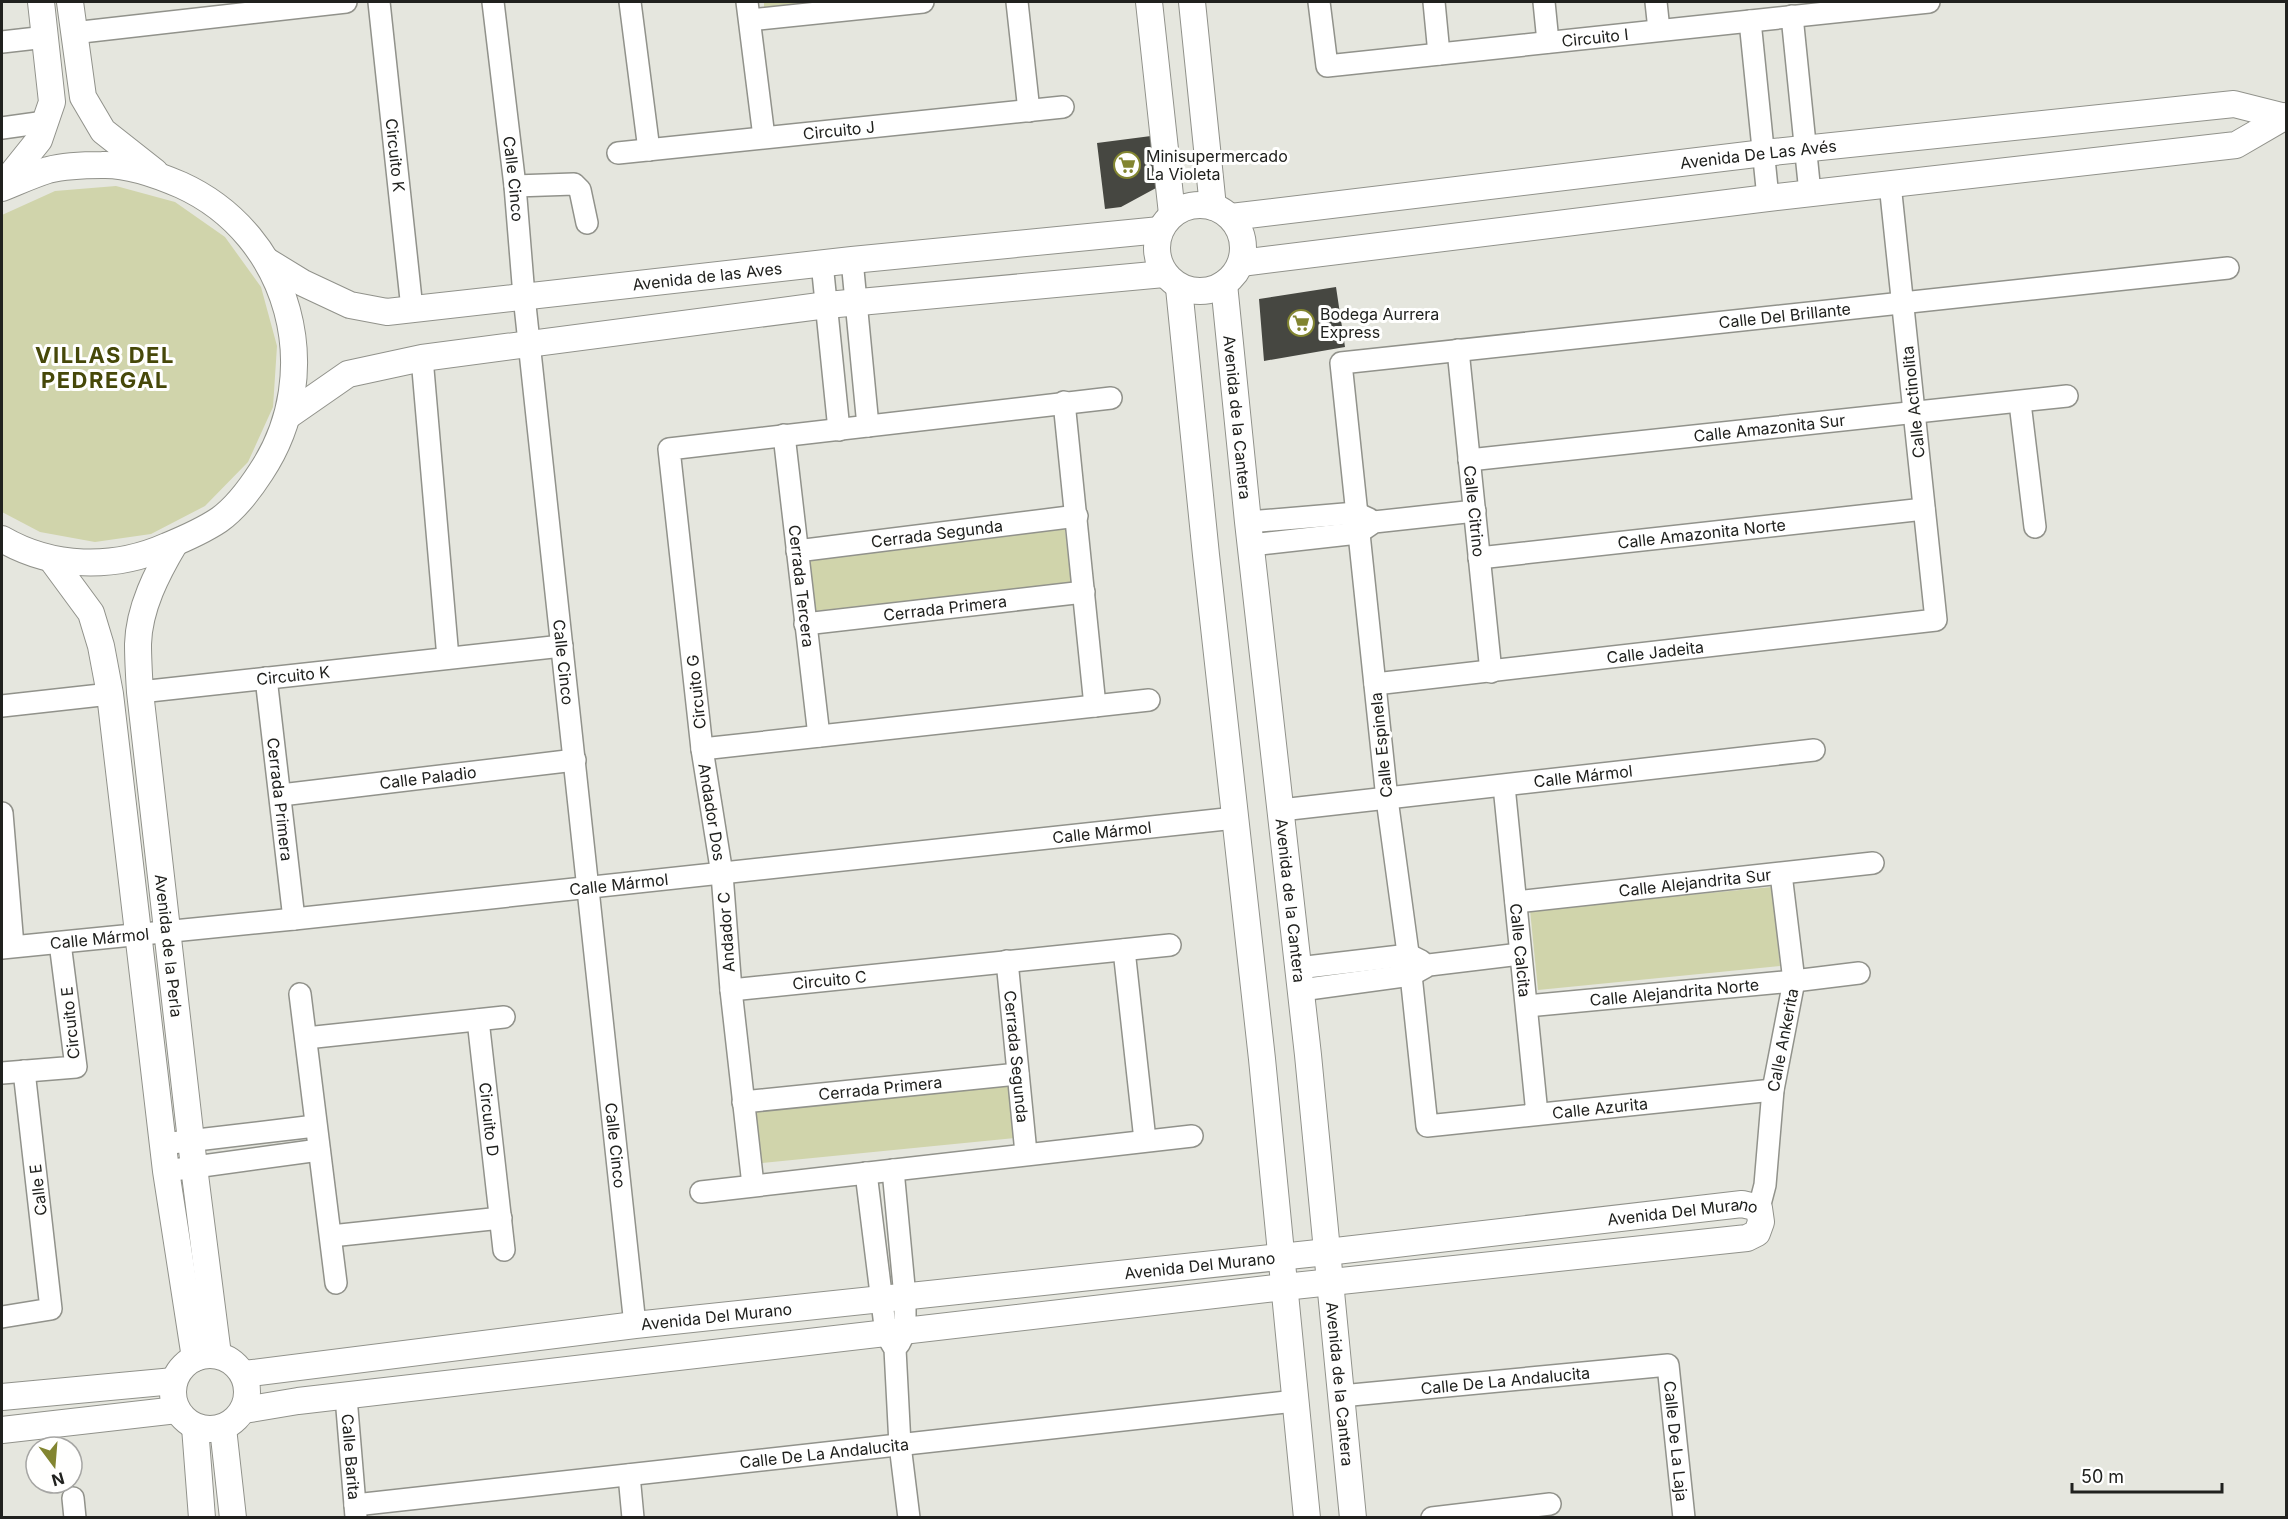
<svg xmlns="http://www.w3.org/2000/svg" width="2288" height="1519" viewBox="0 0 2288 1519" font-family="Inter,sans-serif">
  <rect width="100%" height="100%" fill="#e5e6de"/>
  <path fill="#d0d4ab" d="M764 2H815L764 7Z
    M116 186 175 202 225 237 261 287 277 346 273 407 248 462 205 506 151 534 95 542 40 532 2 512V215L55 191Z
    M1065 529 1071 583 815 611 810 558Z
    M1772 887 1780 966 1538 990 1530 910Z
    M1010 1086 1015 1138 761 1163 756 1111Z"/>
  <path fill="#464741" d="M1151 136 1156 188 1121 207 1105 209 1097 143Z
    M1336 287 1345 347 1264 361 1259 299Z"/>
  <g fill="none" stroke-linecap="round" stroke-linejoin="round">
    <defs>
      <g id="minor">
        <path id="s1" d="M379 2 412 309"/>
        <path id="s2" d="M493 2 515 186 524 296 635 1325"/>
        <path d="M630 2 649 150"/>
        <path d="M747 2 764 137"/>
        <path d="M1017 2 1029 111"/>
        <path id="s3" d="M1319 2 1327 66 1929 2"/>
        <path d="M1434 2 1439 54"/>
        <path d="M1544 2 1548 42"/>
        <path d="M1656 2 1659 30"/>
        <path d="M1792 16 1810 193"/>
        <path d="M750 20 923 2"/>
        <path d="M1750 21 1768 198"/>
        <path d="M73 33 346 2"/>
        <path d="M2 42 46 37"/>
        <path d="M2 128 45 122"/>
        <path id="s4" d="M618 153 1063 107"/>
        <path d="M515 186 574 184 580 190 587 223"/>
        <path d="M852 260 868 426"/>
        <path d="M822 263 839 430"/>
        <path id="s5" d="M1458 350 1491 672"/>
        <path d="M422 358 448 658"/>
        <path d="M1064 402 1095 706"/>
        <path d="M2020 403 2035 527"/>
        <path id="s6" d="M784 435 819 736"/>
        <path id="s7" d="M1469 460 2067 396"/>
        <path d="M1248 522 1356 513 1369 519"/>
        <path d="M1251 545 1358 533 1374 522 1475 511"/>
        <path id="s8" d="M797 551 1077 516"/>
        <path id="s9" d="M1479 558 1924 509"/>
        <path id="s10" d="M805 624 1084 592"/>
        <path id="s11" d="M266 678 294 919"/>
        <path id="s12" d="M1375 684 1936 620 1890 184"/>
        <path id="s13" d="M140 692 562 646"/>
        <path d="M2 706 110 694"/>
        <path d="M702 749 1149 700"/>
        <path id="s14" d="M1504 786 1537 1114"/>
        <path id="s15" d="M281 795 575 760"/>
        <path id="s16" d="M1281 810 1814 750"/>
        <path d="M2 813 13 946"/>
        <path id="s17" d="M1516 902 1873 863"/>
        <path id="s18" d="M2 948 294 919 1235 818"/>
        <path d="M1124 950 1145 1140"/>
        <path id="s19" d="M1007 961 1026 1153"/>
        <path d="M1298 968 1409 955 1421 961"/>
        <path id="s20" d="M731 990 1170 945"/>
        <path d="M1301 990 1411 975 1429 965 1520 954"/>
        <path d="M300 994 336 1283"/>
        <path id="s21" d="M1527 1006 1794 981 1859 973"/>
        <path id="s22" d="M478 1020 504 1250"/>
        <path d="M306 1038 504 1017"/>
        <path d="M2 1073 76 1067 60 943"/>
        <path id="s23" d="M1773 1090 1427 1126 1411 975 1387 799 1341 363 2228 268"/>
        <path id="s24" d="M743 1102 1018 1074"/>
        <path d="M163 1144 315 1126"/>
        <path d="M893 1170 905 1297V1332L899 1344"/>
        <path d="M166 1171 319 1150"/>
        <path d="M866 1173 886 1334 895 1349 900 1445 909 1518"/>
        <path d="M753 1185 731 990 722 874 702 749 669 449 1111 398"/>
        <path d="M701 1192 1192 1136"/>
        <path id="s25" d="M1759 1208 1765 1185 1773 1090 1794 981 1781 874"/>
        <path d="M331 1236 501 1218"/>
        <path d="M2 1317 51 1309 24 1071"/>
        <path id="s26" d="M1341 1396 1668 1365 1684 1518"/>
        <path id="s27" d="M346 1397 356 1517"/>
        <path d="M629 1475 633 1518"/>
        <path d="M73 1498 75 1518"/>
        <path id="s28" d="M355 1505 1295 1401"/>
        <path d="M1432 1518 1550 1504"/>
      </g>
      <g id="tertiary">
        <path d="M70 2 83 97 103 131 155 172"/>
        <path d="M1149 2 1172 214"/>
        <path d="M1192 2 1213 207"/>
        <path d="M2 186 39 140 52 102 41 2"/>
        <path d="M2 188C17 182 32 175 48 170 64 166 86 165 102 165 127 164 158 175 181 185 291 235 327 373 261 472 250 489 236 508 219 520 204 530 184 539 167 546 113 570 52 568 2 539"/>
        <circle cx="1200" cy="248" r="43"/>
        <path id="s29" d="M1231 217 1764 153 2234 104 2285 117"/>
        <path id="s30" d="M267 261 303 283 350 305 387 312 852 260 1160 230"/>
        <path d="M1241 263 1768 198 2236 145 2286 116"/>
        <path id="s31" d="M1224 284 1248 522 1308 1055 1353 1518"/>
        <path d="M1179 288 1206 555 1262 1059 1307 1518"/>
        <path d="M289 415 348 374 422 358 827 305 1164 274"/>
        <path id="s32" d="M175 543C157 573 139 608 138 644 138 660 139 676 140 692L194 1167 218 1355"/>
        <path d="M52 560 91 613 101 646 110 694 166 1171 195 1358"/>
        <circle cx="210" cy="1392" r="37"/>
        <path id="s33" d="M244 1374 635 1325 1327 1252 1742 1204 1759 1208 1761 1222 1757 1233 1747 1238 1284 1287 298 1401 244 1410"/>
        <path d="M2 1397 174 1381"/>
        <path d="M195 1427 202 1518"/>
        <path d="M223 1428 233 1518"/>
        <path d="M2 1430 177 1410"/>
      </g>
    </defs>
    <use href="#minor" stroke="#91928b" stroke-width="24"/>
    <use href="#tertiary" stroke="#91928b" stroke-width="28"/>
    <use href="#minor" stroke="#fff" stroke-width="21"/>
    <use href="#tertiary" stroke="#fff" stroke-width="26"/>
  </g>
  <defs>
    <symbol id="supermarket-ring" viewBox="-11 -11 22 22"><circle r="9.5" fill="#fffffe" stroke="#828530" stroke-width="1.5"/><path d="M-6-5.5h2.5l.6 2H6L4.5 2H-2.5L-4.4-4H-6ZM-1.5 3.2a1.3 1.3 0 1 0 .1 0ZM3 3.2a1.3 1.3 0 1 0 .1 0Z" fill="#828530"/></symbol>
  </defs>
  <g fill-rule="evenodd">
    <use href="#supermarket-ring" x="1112" y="150" width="30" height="30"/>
    <use href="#supermarket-ring" x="1286" y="308" width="30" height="30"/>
  </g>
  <g text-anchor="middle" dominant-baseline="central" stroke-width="6" stroke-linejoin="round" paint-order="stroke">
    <g font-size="16" fill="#20211e" stroke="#fffffe">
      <text stroke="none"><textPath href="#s3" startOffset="334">Circuito I</textPath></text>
      <text stroke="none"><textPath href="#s4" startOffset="222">Circuito J</textPath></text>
      <text stroke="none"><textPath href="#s1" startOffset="154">Circuito K</textPath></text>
      <text stroke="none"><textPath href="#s29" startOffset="531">Avenida De Las Avés</textPath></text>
      <text stroke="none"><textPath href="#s2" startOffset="178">Calle Cinco</textPath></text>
      <text stroke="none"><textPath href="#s30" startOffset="454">Avenida de las Aves</textPath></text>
      <text stroke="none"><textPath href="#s23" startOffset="1562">Calle Del Brillante</textPath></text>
      <text transform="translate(1913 402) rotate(-96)">Calle Actinolita</text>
      <text stroke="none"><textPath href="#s31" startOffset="134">Avenida de la Cantera</textPath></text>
      <text stroke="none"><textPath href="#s7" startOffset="302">Calle Amazonita Sur</textPath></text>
      <text stroke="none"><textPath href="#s5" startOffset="162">Calle Citrino</textPath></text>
      <text stroke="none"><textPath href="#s9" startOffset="224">Calle Amazonita Norte</textPath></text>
      <text stroke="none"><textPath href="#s8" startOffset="141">Cerrada Segunda</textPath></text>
      <text stroke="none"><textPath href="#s6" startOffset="152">Cerrada Tercera</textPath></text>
      <text stroke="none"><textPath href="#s10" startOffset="141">Cerrada Primera</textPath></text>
      <text stroke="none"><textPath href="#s12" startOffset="282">Calle Jadeita</textPath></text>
      <text stroke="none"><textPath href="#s2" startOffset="664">Calle Cinco</textPath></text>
      <text stroke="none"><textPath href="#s13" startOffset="154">Circuito K</textPath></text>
      <text transform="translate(696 692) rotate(-96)">Circuito G</text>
      <text transform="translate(1381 745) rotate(-96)">Calle Espinela</text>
      <text stroke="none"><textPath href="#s15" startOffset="148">Calle Paladio</textPath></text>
      <text stroke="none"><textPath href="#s16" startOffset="304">Calle Mármol</textPath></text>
      <text stroke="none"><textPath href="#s11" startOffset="122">Cerrada Primera</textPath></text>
      <text transform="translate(712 812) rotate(81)">Andador Dos</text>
      <text stroke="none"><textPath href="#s18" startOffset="1106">Calle Mármol</textPath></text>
      <text stroke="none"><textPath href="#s17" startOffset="180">Calle Alejandrita Sur</textPath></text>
      <text stroke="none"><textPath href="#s18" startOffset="620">Calle Mármol</textPath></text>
      <text stroke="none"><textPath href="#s31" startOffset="620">Avenida de la Cantera</textPath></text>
      <text transform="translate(726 932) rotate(-94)">Andador C</text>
      <text stroke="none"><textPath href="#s18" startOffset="98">Calle Mármol</textPath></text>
      <text stroke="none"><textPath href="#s32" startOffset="412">Avenida de la Perla</textPath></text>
      <text stroke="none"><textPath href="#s14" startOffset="165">Calle Calcita</textPath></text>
      <text stroke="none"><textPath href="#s20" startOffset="99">Circuito C</textPath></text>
      <text stroke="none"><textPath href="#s21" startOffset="148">Calle Alejandrita Norte</textPath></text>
      <text transform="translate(70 1023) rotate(-96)">Circuito E</text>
      <text stroke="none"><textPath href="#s25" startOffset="170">Calle Ankerita</textPath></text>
      <text stroke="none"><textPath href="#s19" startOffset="96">Cerrada Segunda</textPath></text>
      <text stroke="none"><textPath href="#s24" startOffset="138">Cerrada Primera</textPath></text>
      <text transform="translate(1600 1108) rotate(-6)">Calle Azurita</text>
      <text stroke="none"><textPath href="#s22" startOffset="100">Circuito D</textPath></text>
      <text stroke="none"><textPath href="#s2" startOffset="1150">Calle Cinco</textPath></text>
      <text transform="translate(38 1190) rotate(-97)">Calle E</text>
      <text stroke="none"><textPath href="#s33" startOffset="1448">Avenida Del Murano</textPath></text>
      <text stroke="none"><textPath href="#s33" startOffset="962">Avenida Del Murano</textPath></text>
      <text stroke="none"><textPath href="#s33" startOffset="476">Avenida Del Murano</textPath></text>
      <text stroke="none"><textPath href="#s26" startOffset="165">Calle De La Andalucita</textPath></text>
      <text stroke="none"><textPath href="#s31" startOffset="1106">Avenida de la Cantera</textPath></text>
      <text stroke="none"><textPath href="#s26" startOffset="405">Calle De La Laja</textPath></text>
      <text stroke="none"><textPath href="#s28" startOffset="472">Calle De La Andalucita</textPath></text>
      <text stroke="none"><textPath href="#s27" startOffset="60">Calle Barita</textPath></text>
    </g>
    <g font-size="16" fill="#20211e" stroke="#fffffe" text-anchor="start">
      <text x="1146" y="156">Minisupermercado<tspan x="1146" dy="18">La Violeta</tspan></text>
      <text x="1320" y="314">Bodega Aurrera<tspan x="1320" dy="18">Express</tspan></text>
    </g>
    <g font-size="22" font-weight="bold" letter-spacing="1.5" fill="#464809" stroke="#fffffe">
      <text x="105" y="355">VILLAS DEL<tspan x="105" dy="25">PEDREGAL</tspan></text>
    </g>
  </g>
  <rect width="2288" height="1519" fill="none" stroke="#20211e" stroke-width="6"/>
  <g transform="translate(54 1465) rotate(164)"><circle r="28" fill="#fffffe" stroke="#a6a6a4" stroke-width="1.5"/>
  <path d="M0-4.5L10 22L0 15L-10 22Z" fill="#828530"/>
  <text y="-9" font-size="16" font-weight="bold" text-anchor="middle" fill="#20211e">N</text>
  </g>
  <path d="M2072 1483v9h150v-9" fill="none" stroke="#20211e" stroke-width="3"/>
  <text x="2081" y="1483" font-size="18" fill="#20211e" stroke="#fffffe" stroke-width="4.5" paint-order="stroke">50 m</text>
</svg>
